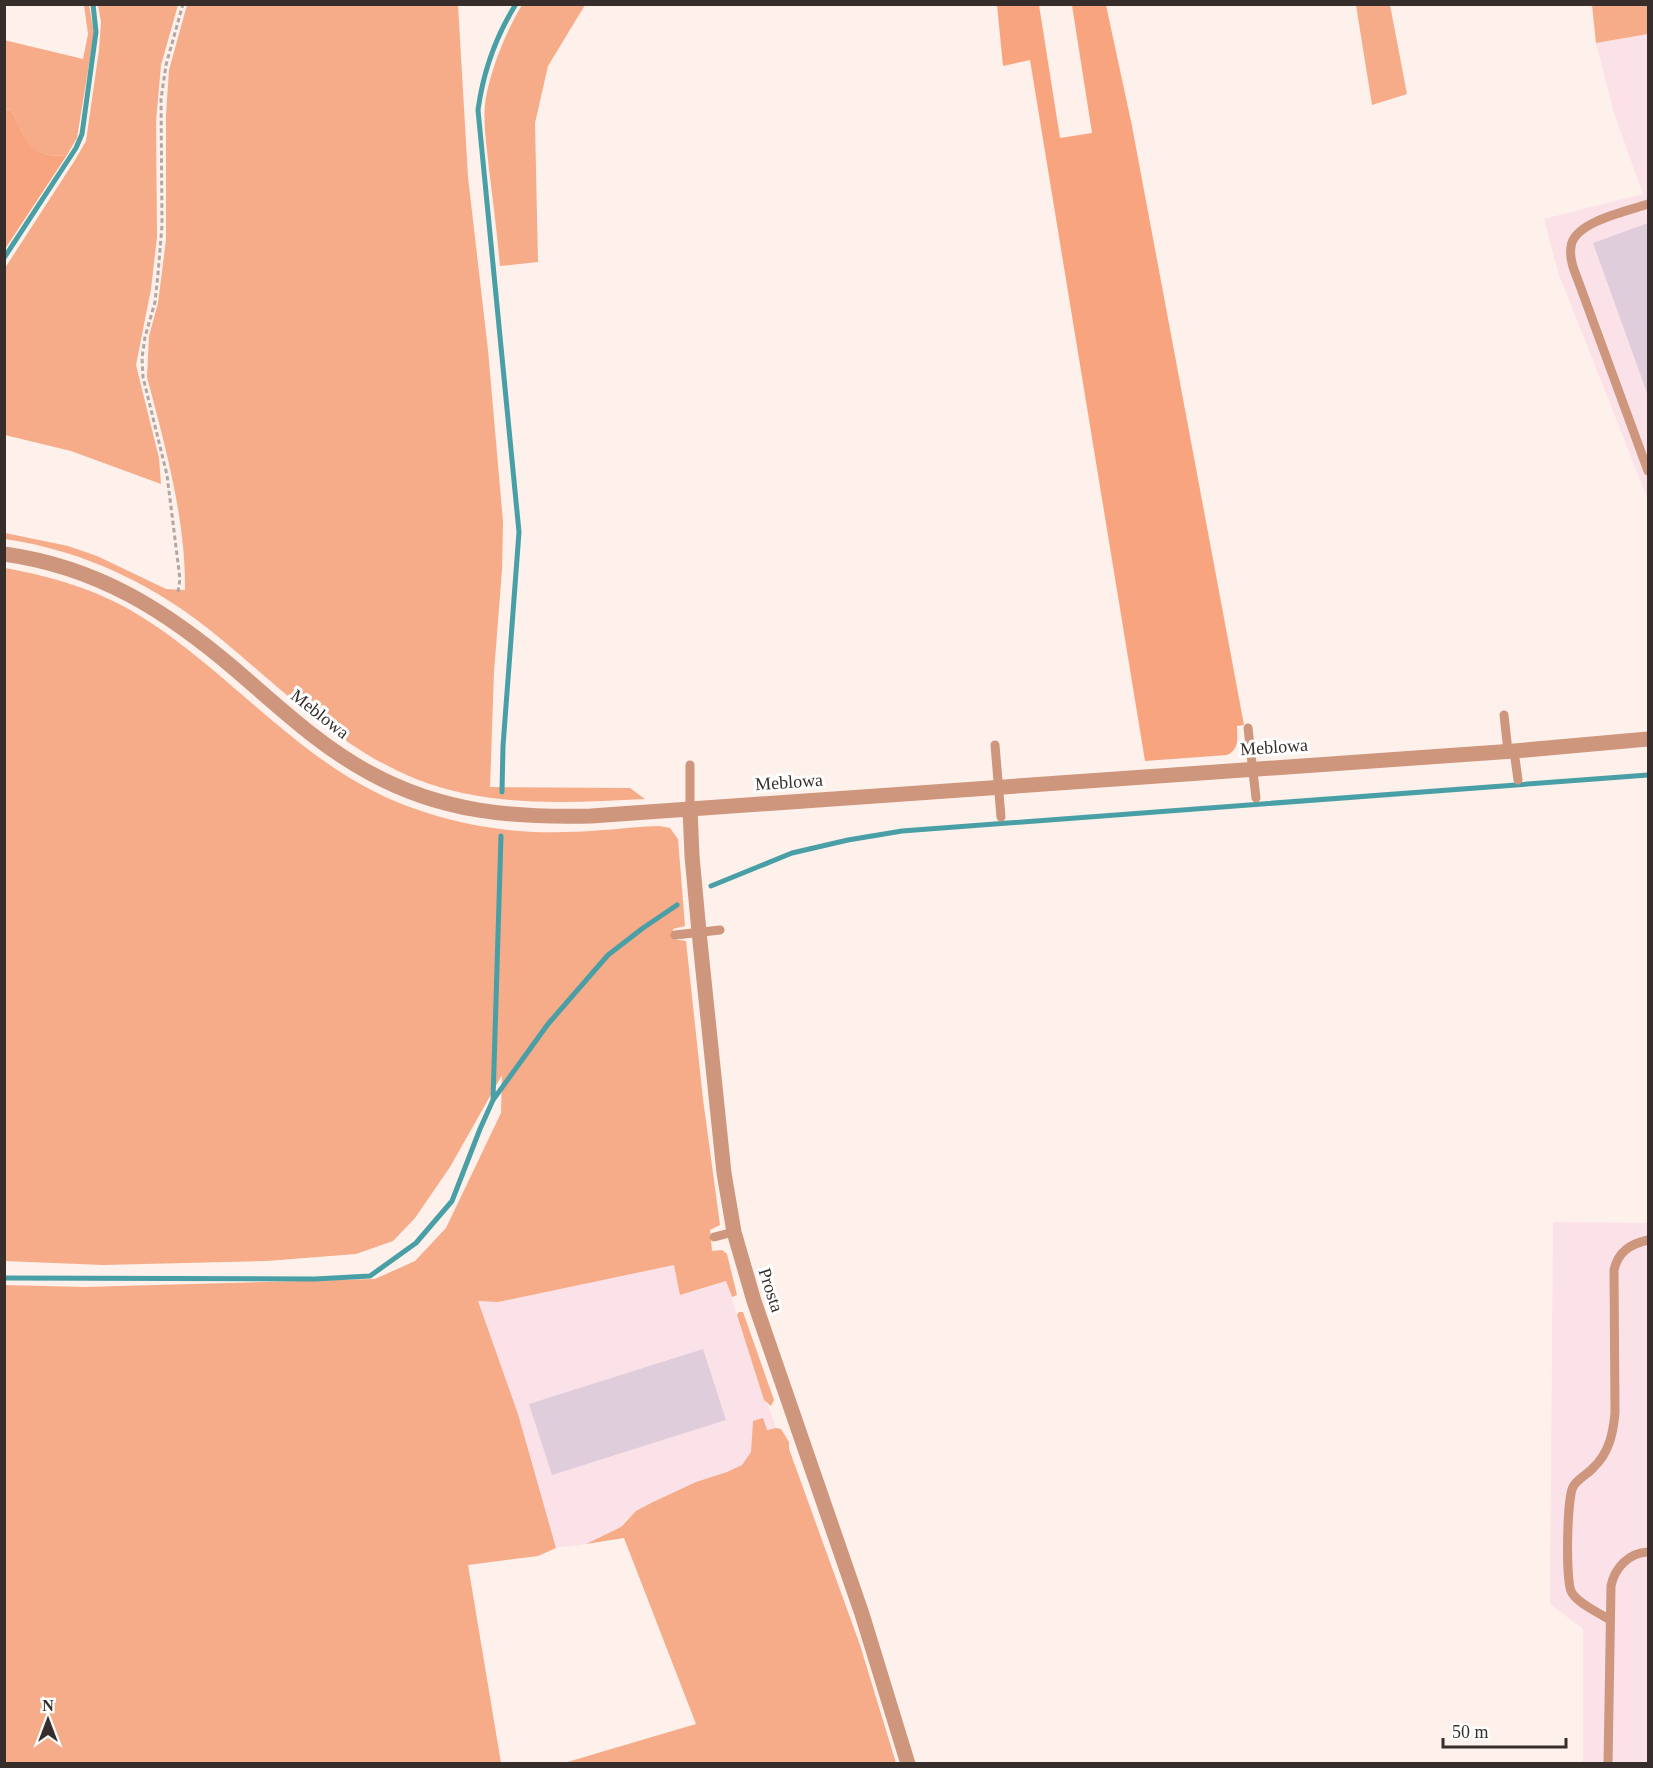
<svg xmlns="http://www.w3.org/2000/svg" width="1653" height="1768" viewBox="0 0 1653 1768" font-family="'Times New Roman',serif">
  <rect width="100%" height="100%" fill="#fef0ea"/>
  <path fill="#fbe1e8" d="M1648 34V500L1558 272 1544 219 1643 194 1614 113 1596 43Z
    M1553 1222 1648 1223V1763H1583V1629L1550 1604Z
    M674 1265 681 1295 726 1281 764 1400 768 1405 776 1428 767 1430 753 1421 751 1452 742 1465 727 1472 696 1482 653 1502 627 1518 621 1527 586 1544 556 1548 518 1414 477 1301 498 1302Z"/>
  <path fill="#f6ab89" d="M84 5H89L94 33 77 138 67 155C28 159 28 141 11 110L5 109 4 40 83 59 88 34Z
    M98 5H178L161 65 156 122 157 237 151 289 136 365 159 458 161 484 71 451 5 435V268L75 160 86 141 99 50 101 22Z
    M187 5H458L468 177 488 350 503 522 502 570 494 672 490 787 630 788 645 799C568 803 490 808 416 779 340 748 283 690 221 639 158 586 86 551 5 539V533L68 546 97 556 166 589 185 590C186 520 165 445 147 377L149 336 158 303 166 240V115L169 70Z
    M522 5H585L548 66 535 123 538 262 500 266C497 233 493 201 489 169 487 147 483 126 485 104 489 73 506 31 522 5Z
    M1356 5H1390L1407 94 1372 105Z
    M1592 5H1648V34L1596 43Z
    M5 568C55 577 105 592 148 621 233 676 298 759 392 800 446 823 506 834 564 832 596 832 628 827 659 826L670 828 678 839 685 926 673 929V939L686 941 703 1099 720 1225 710 1230 712 1251 722 1250 727 1254 737 1295 732 1297 726 1281 680 1295 674 1265 498 1302 478 1301 518 1414 556 1548 538 1556 468 1565 501 1763H5L4 1285 84 1287 375 1279 415 1261 446 1228 501 1113 502 1075 450 1167 415 1218 393 1241 356 1254 266 1261 103 1265 5 1261Z
    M739 1312H743L774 1400 771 1406 764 1400 737 1315Z
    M763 1418 767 1430 776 1428 781 1429 789 1442V1449L860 1645 896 1763H564L696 1724 624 1538 586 1544 621 1527 636 1511 653 1502 696 1482 727 1472 742 1465 751 1452 753 1421Z"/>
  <path fill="#f8a57f" d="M997 5H1039L1060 138 1092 133 1072 5H1106L1132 126 1244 725 1237 726C1237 738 1240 749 1227 755L1145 761 1030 60 1003 66Z
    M5 109 11 110C28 140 28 159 67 155L5 249Z"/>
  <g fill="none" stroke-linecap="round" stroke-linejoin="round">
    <path stroke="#489fa5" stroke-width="5" d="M4 258 76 148 82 134 96 32 93 4
      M502 792 503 746 519 532 478 110C483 73 496 36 516 4
      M711 886 792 853 848 840 902 831 1648 775
      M493 1100 501 836
      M4 1278 315 1279 370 1276 416 1243 452 1201 480 1129 493 1100 548 1024 608 955 643 928 677 905"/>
  </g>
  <path fill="#e0cddb" d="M1648 223V393H1647L1593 243Z
    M703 1349 726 1420 552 1475 529 1404Z"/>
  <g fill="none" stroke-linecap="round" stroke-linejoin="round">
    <path stroke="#b3a7a2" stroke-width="3" stroke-dasharray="4.5 3" stroke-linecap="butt" d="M178 592 180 579 167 475 143 377 142 358 145 337 155 302 158 274 162 225 161 99 166 65 183 4"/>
    <path stroke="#ce967c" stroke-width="9" d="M1648 204C1628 211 1573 222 1571 247 1569 260 1575 272 1579 283L1648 471
      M1504 715 1508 751
      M1248 728 1256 798
      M995 745 1001 817
      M1514 751 1518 780
      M690 765V809
      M675 935 720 930
      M714 1237 734 1232
      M1610 1620C1598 1612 1580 1605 1572 1593 1565 1583 1567 1498 1573 1487 1577 1479 1587 1475 1593 1468 1609 1453 1613 1434 1615 1413L1614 1270C1618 1252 1630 1244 1648 1240
      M1608 1764 1611 1586C1615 1567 1629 1553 1648 1552"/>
    <path stroke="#ce967c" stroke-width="15" d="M4 554C98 567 167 611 237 671 279 707 321 747 370 773 441 812 512 818 591 816L1514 751 1648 739
      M690 809 692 856 699 932 724 1173 734 1232 754 1301 862 1614 908 1764"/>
  </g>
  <g text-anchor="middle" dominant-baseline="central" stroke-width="6" stroke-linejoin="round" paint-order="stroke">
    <g font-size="18" fill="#372e2b" stroke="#fff">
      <text transform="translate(320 714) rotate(38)">Meblowa</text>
      <text transform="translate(1274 747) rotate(-4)">Meblowa</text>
      <text transform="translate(789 782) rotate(-4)">Meblowa</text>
      <text transform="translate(771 1290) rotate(72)">Prosta</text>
    </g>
  </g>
  <rect width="1653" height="1768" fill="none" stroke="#372e2b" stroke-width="12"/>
  <g transform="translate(48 1720)" stroke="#ffffff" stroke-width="4.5" paint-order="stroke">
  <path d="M0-4.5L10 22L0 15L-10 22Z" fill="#372e2b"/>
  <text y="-9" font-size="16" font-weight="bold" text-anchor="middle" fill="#372e2b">N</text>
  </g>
  <path d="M1443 1738v9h123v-9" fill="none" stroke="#372e2b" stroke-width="3"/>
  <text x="1452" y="1738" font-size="18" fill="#372e2b" stroke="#ffffff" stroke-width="4.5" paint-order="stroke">50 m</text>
</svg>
